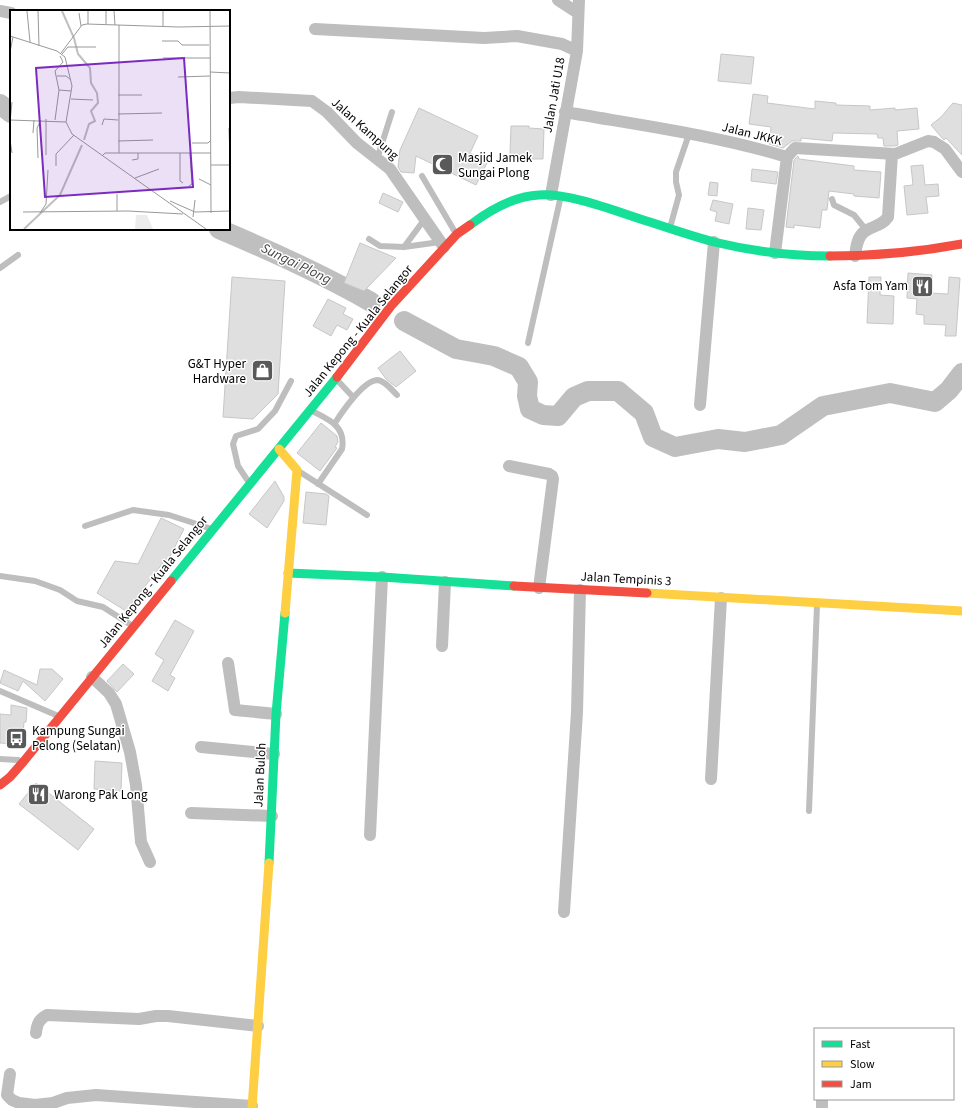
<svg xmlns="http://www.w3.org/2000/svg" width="962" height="1108" viewBox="0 0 962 1108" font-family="'Source Sans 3',sans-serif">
  <rect width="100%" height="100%" fill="#fff"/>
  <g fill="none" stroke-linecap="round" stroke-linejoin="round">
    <path stroke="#bfbfbf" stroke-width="20" d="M0 104 11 113
      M219 229C271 251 322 274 371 302
      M404 321 456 349 494 356 519 367 528 382 527 396 530 409 543 415 558 416 574 397 588 391H618L644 413 653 437 675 447 718 439 745 442 781 435 823 406 890 393 935 402 949 390 962 373"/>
  </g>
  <path fill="#dfdfdf" stroke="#c7c7c7" d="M721 54 754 57 751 84 718 81Z
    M753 94 768 96 767 103 815 109V101L836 103V105L870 106V110L895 108V110L917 108 919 129 897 131 898 145 894 146H884L883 138H878L877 134 833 133 832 141 801 138V141H792L783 148 769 144 771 127 749 124Z
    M953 103 962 105V155L946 138 944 140 942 138 931 125 941 117Z
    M419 108 478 136 470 153 488 161 476 185 416 156 414 173 401 172 398 167 400 150Z
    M511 126H529V128L544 129 543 159H530V155L510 154Z
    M798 156 799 159 854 166V170L881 172 879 198 854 196V194L829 191 827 210H822L820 228 794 225V228L786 227 794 160Z
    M923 165 925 185 938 184 939 196 926 197 928 213 907 215 904 186 913 185 911 166Z
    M752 169 778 172 776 184 751 181Z
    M710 182 718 183 717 196 708 195Z
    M383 193 403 202 398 212 379 203Z
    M713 200 733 204 729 224 715 221 717 212 710 210Z
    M748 208 764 210 761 230 746 229Z
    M360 243 396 258 364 291 344 283Z
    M908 273 932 275 931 293 948 294 949 277 960 278 956 336H945L946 325 924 324V315L916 314 917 299 907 298Z
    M232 277 285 281 278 394 253 419 223 417Z
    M869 277H881L880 295 894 296 893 324 867 323Z
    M328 299 346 308 343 314 353 319 347 330 337 325 331 336 313 326Z
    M400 351 416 371 396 387 386 379 378 368Z
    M321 423 337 436 338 442 335 447 337 448 320 471 297 453Z
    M275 481 284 497V501L267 528 249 514Z
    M306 492 326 494 329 496 326 525 303 523Z
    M161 518 184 529 168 560 166 559 126 611 97 593 115 561 138 564Z
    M175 620 194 631 170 675 175 678 168 691 152 681 164 660 155 654Z
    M123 664 134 674 117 692 107 681Z
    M40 669H52L63 679 45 701 23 681 18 691 0 683 4 670 37 685Z
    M11 705 27 708 26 722H24L23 733 14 732 13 744 0 743V714L11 715Z
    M95 761 122 763 121 791 94 789Z
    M36 783 94 829 78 850 19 804Z"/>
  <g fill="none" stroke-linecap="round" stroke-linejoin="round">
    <path stroke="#bebebe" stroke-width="6" d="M377 159 392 112
      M422 176 455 232
      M832 199 834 205 854 215 867 231
      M0 202 11 196
      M671 224 679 195 676 182V172L689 134
      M369 239 380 246 404 247 440 242
      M404 247 424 220
      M0 268 18 255
      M528 343 560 200
      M339 382 353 397
      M314 412C330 420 346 427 342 449L318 484
      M335 423C342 412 363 381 377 380 384 380 392 390 397 395
      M300 472 367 515
      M248 481 238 466 233 444 236 436 258 429 275 411 291 381
      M85 526 133 510 169 515 209 528
      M0 576 35 581 60 590 77 601 103 607 131 625
      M0 691 56 715
      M0 759 18 760
      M809 811 817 605"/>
    <path stroke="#bebebe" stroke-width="12" d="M558 0 578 13
      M0 11 11 13
      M315 29 484 38 517 36 562 44 577 51
      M229 98 239 97 312 101 327 112 357 143 390 169 444 247
      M565 112C639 125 715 135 787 157L795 148 895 154 928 141 934 142 945 149 962 172
      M551 195 577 51 579 0
      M775 253 787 157
      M855 256C856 248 857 237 864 232 873 225 881 227 888 217L892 154
      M700 405 714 242
      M509 466 549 474 552 476 553 479 539 588
      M442 646 445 582
      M228 663 235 710 276 714
      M92 677 109 693 116 704 130 752 136 785 141 842 150 862
      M201 747 274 754
      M711 779 721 598
      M191 813 272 816
      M370 835 382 577
      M564 912 577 712 580 590
      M36 1033C37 1024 39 1019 47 1015L139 1019 156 1016H168L258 1026
      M10 1074 7 1095 12 1100 19 1103 35 1105 53 1103 67 1098 96 1095 252 1106
      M822 1108V1099"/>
    <path stroke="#16e098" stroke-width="9" d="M470 225C490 210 514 196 539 195 572 193 617 212 650 222 671 229 692 236 714 242 751 251 792 256 830 256
      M288 573 382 577 514 586
      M171 581 337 377
      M269 863 276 714 285 613"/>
    <path stroke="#ffcf43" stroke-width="9" d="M279 449 297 470 285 613
      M647 593 962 611
      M252 1108 269 863"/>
    <path stroke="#f24e42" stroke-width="9" d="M830 256C874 256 919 252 962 244
      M337 377 391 306 457 234 470 225
      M514 586 647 593
      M0 785 10 777 24 761 171 581"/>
  </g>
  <defs>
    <symbol id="mosque-square" viewBox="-11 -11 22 22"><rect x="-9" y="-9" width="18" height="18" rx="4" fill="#595959" stroke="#fff"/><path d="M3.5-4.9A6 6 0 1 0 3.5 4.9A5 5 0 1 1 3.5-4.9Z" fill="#fff"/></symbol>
    <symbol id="restaurant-square" viewBox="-11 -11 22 22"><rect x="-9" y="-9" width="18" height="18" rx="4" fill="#595959" stroke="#fff"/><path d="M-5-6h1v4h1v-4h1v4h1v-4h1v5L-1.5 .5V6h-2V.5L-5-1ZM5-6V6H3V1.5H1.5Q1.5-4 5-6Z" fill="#fff"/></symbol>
    <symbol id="shop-square" viewBox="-11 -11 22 22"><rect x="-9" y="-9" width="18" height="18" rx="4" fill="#595959" stroke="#fff"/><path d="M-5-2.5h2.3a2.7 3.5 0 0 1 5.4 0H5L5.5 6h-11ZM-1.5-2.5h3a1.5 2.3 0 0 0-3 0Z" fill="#fff"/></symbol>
    <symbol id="bus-square" viewBox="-11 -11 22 22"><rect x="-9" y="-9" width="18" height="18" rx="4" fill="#595959" stroke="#fff"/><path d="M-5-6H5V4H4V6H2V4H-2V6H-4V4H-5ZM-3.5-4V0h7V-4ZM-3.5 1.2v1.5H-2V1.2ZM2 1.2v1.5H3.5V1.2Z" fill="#fff"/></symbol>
  </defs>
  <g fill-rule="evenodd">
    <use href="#mosque-square" x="430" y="152" width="25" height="25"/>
    <use href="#restaurant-square" x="910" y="274" width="25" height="25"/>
    <use href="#shop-square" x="250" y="358" width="25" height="25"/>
    <use href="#bus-square" x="4" y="726" width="25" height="25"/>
    <use href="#restaurant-square" x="26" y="782" width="25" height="25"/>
  </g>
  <g text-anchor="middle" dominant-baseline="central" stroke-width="3" stroke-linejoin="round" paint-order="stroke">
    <g font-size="13" fill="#000" stroke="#fff">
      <text transform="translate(554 95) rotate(-80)">Jalan Jati U18</text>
      <text transform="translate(365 129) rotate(42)">Jalan Kampung</text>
      <text transform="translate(752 134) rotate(14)">Jalan JKKK</text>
      <text transform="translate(358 331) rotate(-51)">Jalan Kepong - Kuala Selangor</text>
      <text transform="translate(626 579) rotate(3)">Jalan Tempinis 3</text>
      <text transform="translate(153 582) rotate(-51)">Jalan Kepong - Kuala Selangor</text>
      <text transform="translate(260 775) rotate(-87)">Jalan Buloh</text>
    </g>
    <g font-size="13" fill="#000" stroke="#fff" text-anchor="start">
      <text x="458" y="158">Masjid Jamek<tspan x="458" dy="15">Sungai Plong</tspan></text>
      <text x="908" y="286" text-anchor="end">Asfa Tom Yam</text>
      <text x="246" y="364" text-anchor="end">G&amp;T Hyper<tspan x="246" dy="15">Hardware</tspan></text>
      <text x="32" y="731">Kampung Sungai<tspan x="32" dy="15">Pelong (Selatan)</tspan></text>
      <text x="54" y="795">Warong Pak Long</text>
    </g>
    <g font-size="14" font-style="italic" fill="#444" stroke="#fff">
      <text transform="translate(296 264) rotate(26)">Sungai Plong</text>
    </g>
  </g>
  <g transform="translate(10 10)">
    <rect width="220" height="220" fill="#fff"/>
    <path d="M126 205H137L143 219H125Z" fill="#ececec"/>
    <path fill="none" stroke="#bfbfbf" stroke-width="2" d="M52 1 64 28 68 44 80 58 81 73 87 83 88 93 81 101 85 111 79 114 74 130M14 219 50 185 72 135"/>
    <path fill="none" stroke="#999" stroke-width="1" d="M17 1 20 32M28 1 29 36M104 1 105 15M153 1V16M200 1 201 203M69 3 71 16M78 14V1M96 14V1M0 26 47 41 55 47 62 76 56 112 62 124 196 219M152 31H168L172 35H199M0 42 3 27M51 43 72 15 77 14 169 17 220 16M52 44 58 37H86M153 48H200M200 62 220 63M47 66H56L61 70M168 67 200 66M49 80 61 81M108 85H132M61 89 83 90M108 104 152 103M0 110 56 112M45 110 49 80 45 61 53 52 50 46M0 112 2 92M92 115 94 109 108 110M219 118 220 150M23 123 24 110M0 130 2 143M108 131 143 130M182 133H198L201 130M109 143V15M170 143V171L173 173M36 145V109M92 146 95 143H201M28 148 27 118 31 110M122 150 128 149V143M201 155H220M46 156V144L64 125M220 162V175M125 168 149 159M189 169 201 175M179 176 182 174 180 143M107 184V201M160 191 185 202 220 201M13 202 118 201 173 204M30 203 36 194 38 160M183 207 185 190"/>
    <path fill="#7b2cbf" fill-opacity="0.15" stroke="#7b2cbf" stroke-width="2" d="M174 48 183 177 35 187 26 58Z"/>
    <rect width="220" height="220" fill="none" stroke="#000" stroke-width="2"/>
  </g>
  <rect x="814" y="1028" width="140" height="72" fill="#ffffff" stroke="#999999"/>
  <rect x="822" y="1041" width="20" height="6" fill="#16e098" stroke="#999999"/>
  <text x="850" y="1048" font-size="12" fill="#000000">Fast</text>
  <rect x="822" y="1061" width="20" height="6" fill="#ffcf43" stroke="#999999"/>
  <text x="850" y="1068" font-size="12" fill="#000000">Slow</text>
  <rect x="822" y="1081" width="20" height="6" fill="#f24e42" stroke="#999999"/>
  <text x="850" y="1088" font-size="12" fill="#000000">Jam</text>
</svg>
